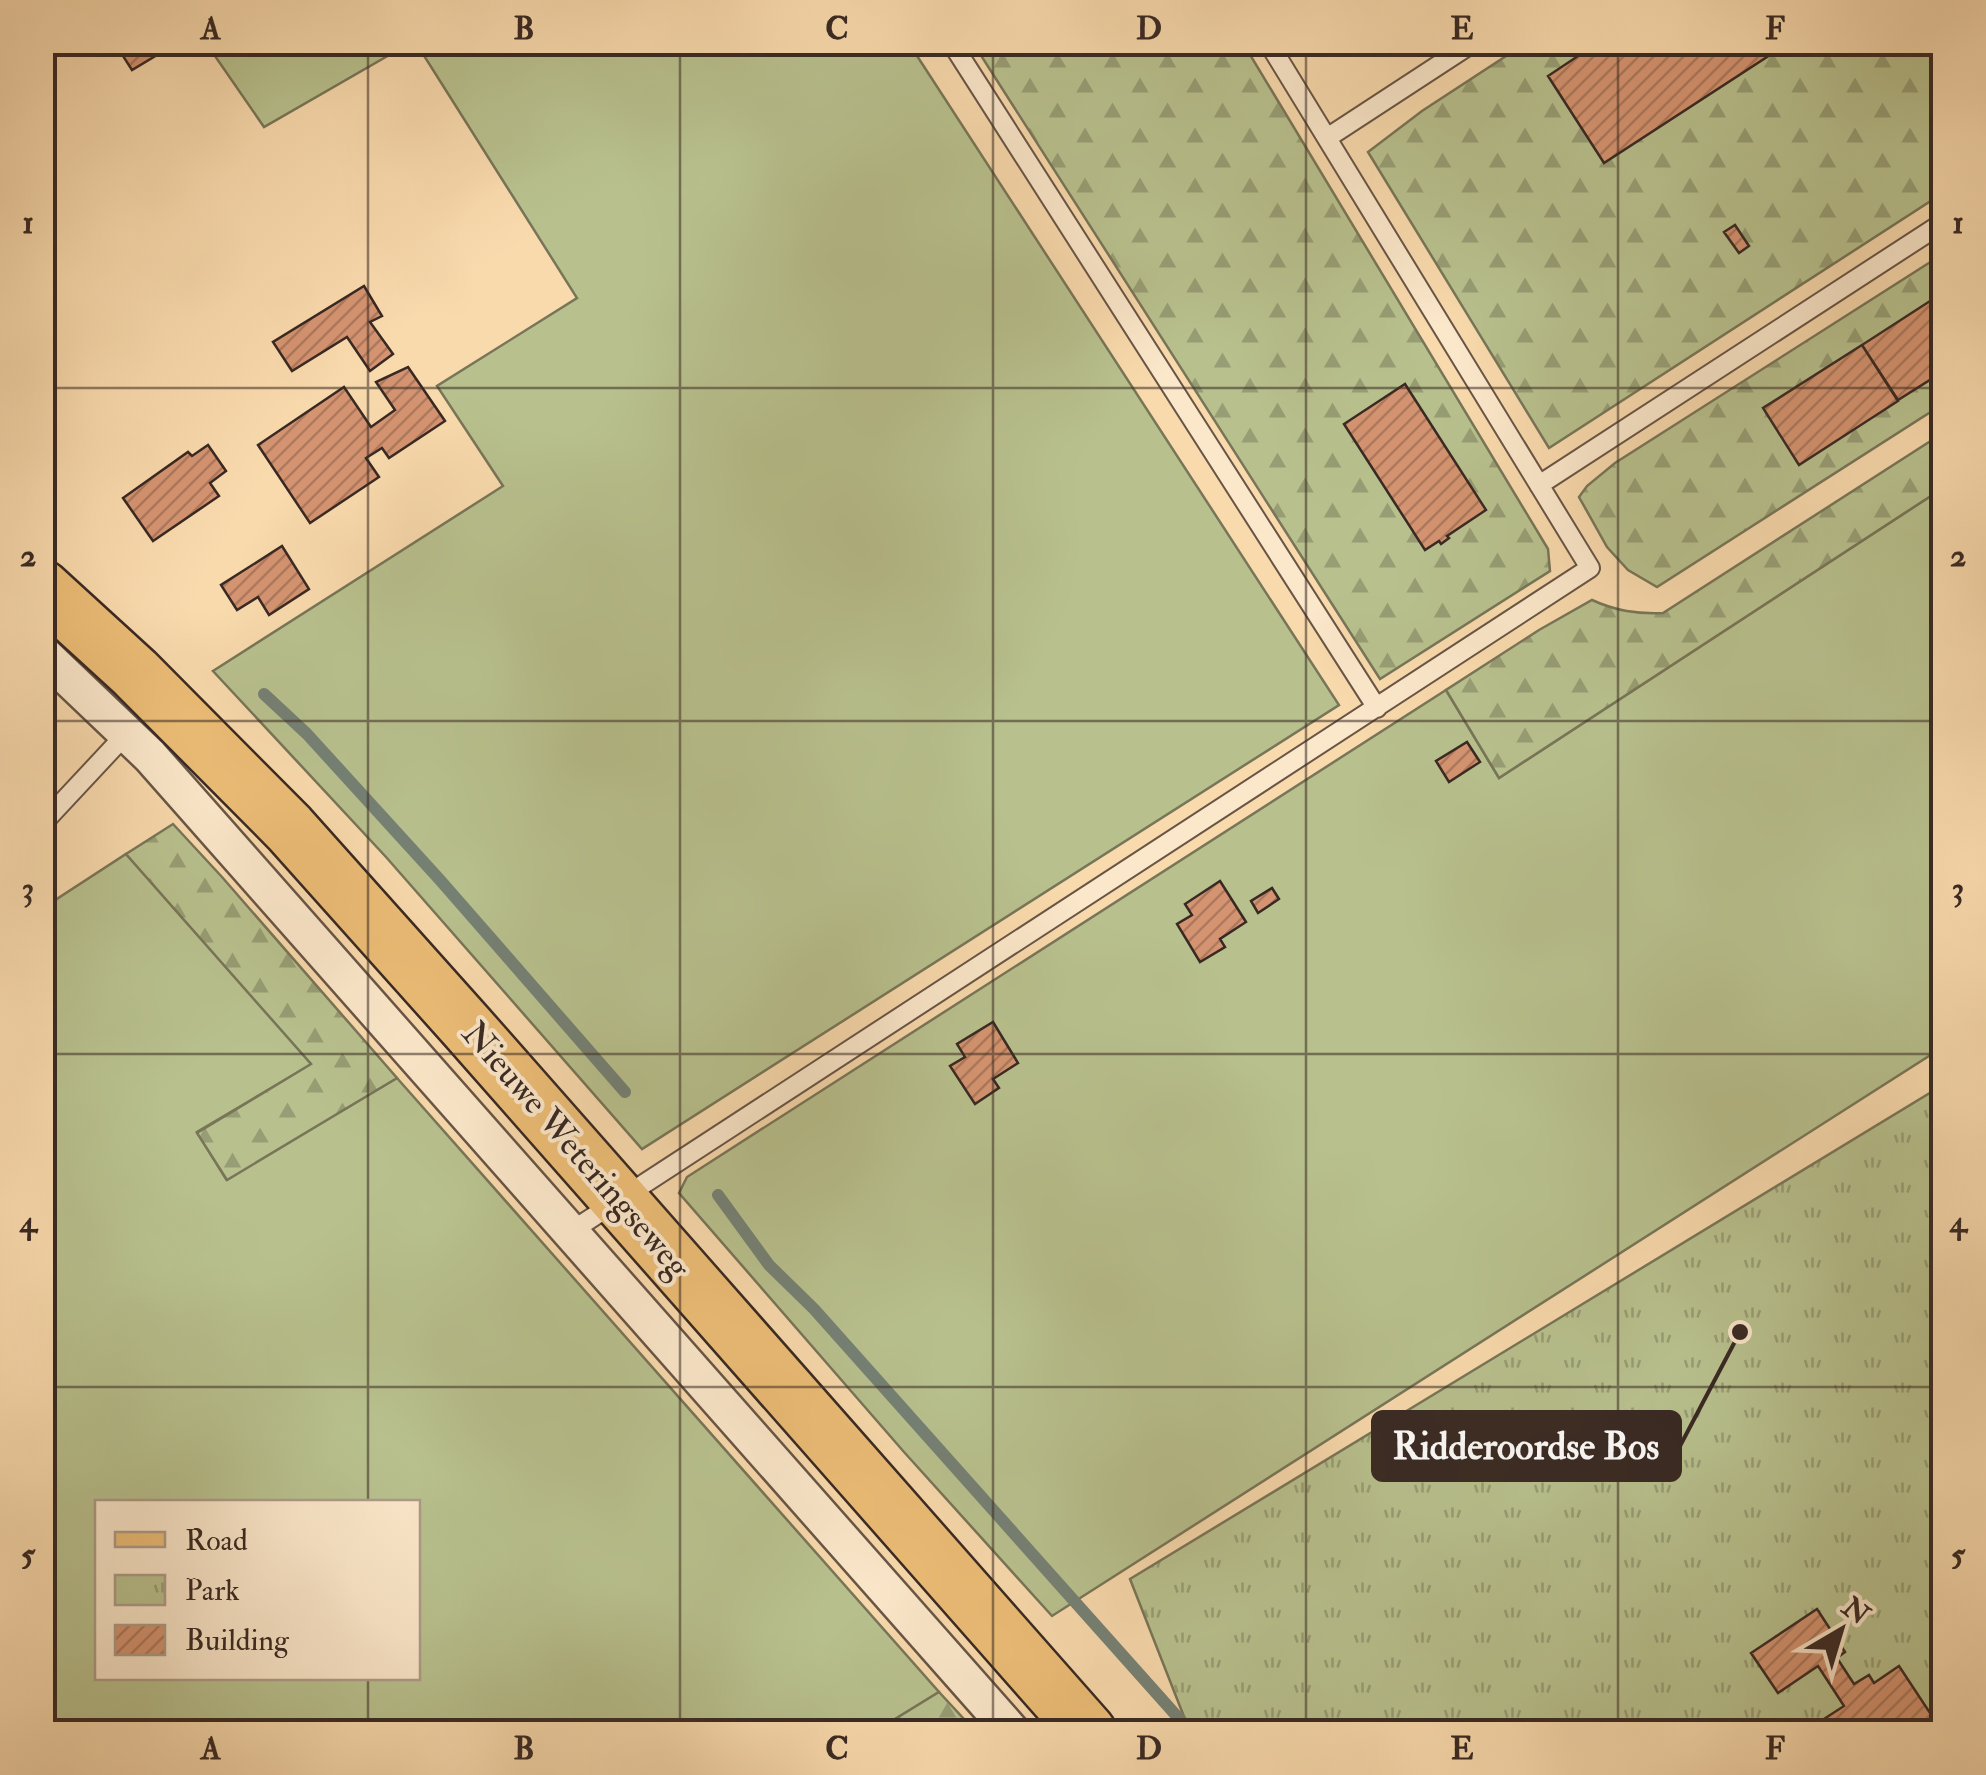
<svg xmlns="http://www.w3.org/2000/svg" width="1986" height="1775" viewBox="0 0 1986 1775" font-family="'IM FELL Double Pica',serif">
  <defs>
    <pattern id="forest-firs" width="22" height="20" patternUnits="userSpaceOnUse" patternTransform="scale(2.5)"><rect width="22" height="20" fill="#b8c18e"/><path d="M5 1l3.5 6h-7zM16 11l3.5 6h-7z" fill="#979d74"/></pattern>
    <pattern id="park-tufts" width="24" height="20" patternUnits="userSpaceOnUse" patternTransform="scale(2.5)"><rect width="24" height="20" fill="#b8c18e"/><path d="M3 7l-1-3M5 7V3M7 7l1-3M15 17l-1-3M17 17v-4M19 17l1-3" fill="none" stroke="#979d74"/></pattern>
    <pattern id="building-hatch" width="6" height="6" patternUnits="userSpaceOnUse" patternTransform="scale(2.5)"><rect width="6" height="6" fill="#d59471"/><path d="M-1 1l2-2M0 6l6-6M5 7l2-2" fill="none" stroke="#ae795c"/></pattern>
  </defs>
  <rect width="100%" height="100%" fill="#f9daad"/>
  <filter id="stains"><feTurbulence type="fractalNoise" baseFrequency=".002" numOctaves="4"/><feColorMatrix values="0 0 0 0 .2 0 0 0 0 .09 0 0 0 0 .02 0 0 0 .5 -.17"/></filter>
  <radialGradient id="worn" r=".72"><stop offset=".6" stop-color="#630" stop-opacity="0"/><stop offset="1" stop-color="#630" stop-opacity=".3"/></radialGradient>
  <path fill="#b8c18e" stroke="#787558" stroke-width="2.5" fill-rule="evenodd" d="M908 42 1339 705 642 1149 386 857 213 671 503 486 437 386 577 298 416 43Z
    M206 43H410L264 127Z
    M1943 488V1047L1052 1616 904 1452 679 1193 687 1177 1446 690 1499 778Z
    M126 854 312 1064 197 1132 226 1179 397 1078 939 1692 874 1732H43V908ZM98 1502H418V1678H98Z"/>
  <path fill="url(#forest-firs)" stroke="#787558" stroke-width="2.5" d="M973 43H1243L1548 549 1550 571 1380 679Z
    M1526 43H1943V193L1549 448 1368 152 1422 111Z
    M1943 254V404L1657 587 1628 570 1607 547 1579 497 1587 486 1615 463Z
    M1943 433V488L1499 778 1446 690 1539 630 1592 600C1616 611 1637 614 1663 613Z
    M173 824 222 877 397 1078 227 1180 197 1133 311 1064 126 854Z
    M939 1692 976 1732H874Z"/>
  <path fill="url(#park-tufts)" stroke="#787558" stroke-width="2.5" d="M1943 1085V1732H1190L1130 1579Z"/>
  <g fill="none" stroke-linecap="round" stroke-linejoin="round">
    <path stroke="#758175" stroke-width="12" d="M264 694 307 734 440 880 625 1092
      M718 1195 769 1265 814 1309 1191 1732"/>
  </g>
  <path fill="url(#building-hatch)" stroke="#382923" stroke-width="2.5" d="M145 42H170L172 46 132 70 123 56Z
    M1599 42H1790L1604 163 1548 76Z
    M1735 225 1749 246 1739 253 1724 232Z
    M364 286 382 316 370 322 393 354 370 371 347 337 292 371 273 342Z
    M1944 292V371L1898 400 1862 345Z
    M1862 345 1898 401 1799 465 1763 408Z
    M408 367 445 421 389 458 382 448 366 458 379 477 310 523 258 445 344 387 371 427 395 410 376 382Z
    M1405 384 1486 510 1447 536 1449 538 1441 544 1439 541 1425 550 1344 424Z
    M208 445 226 471 210 483 219 496 153 541 123 498 188 452 192 456Z
    M282 546 309 589 269 615 258 597 237 610 221 585Z
    M1467 742 1480 762 1449 782 1436 761Z
    M1220 881 1246 922 1220 939 1225 947 1200 962 1177 924 1192 915 1185 904Z
    M1272 888 1279 899 1258 913 1251 901Z
    M993 1022 1018 1063 993 1079 999 1088 975 1104 950 1066 965 1057 957 1044Z
    M1817 1609 1845 1652 1837 1658 1854 1684 1869 1675 1874 1683 1899 1666 1936 1722 1919 1732H1804L1844 1706 1818 1666 1778 1693 1751 1653Z"/>
  <g fill="none" stroke-linecap="round" stroke-linejoin="round">
    <defs>
      <path id="service" d="M951 42 1377 708
        M1327 138 1474 42
        M1539 485 1944 222
        M42 824 127 733
        M570 1232 1590 568 1268 42"/>
      <path id="minor" d="M42 653 150 756 1012 1732"/>
      <path id="primary" d="M42 588 135 673 289 828 466 1026 1088 1732"/>
    </defs>
    <use href="#service" stroke="#685546" stroke-width="22"/>
    <use href="#minor" stroke="#685546" stroke-width="40"/>
    <use href="#primary" stroke="#382923" stroke-width="60"/>
    <use href="#service" stroke="#fbe7ca" stroke-width="18"/>
    <use href="#minor" stroke="#fbe7ca" stroke-width="35"/>
    <use href="#primary" stroke="#ecbd76" stroke-width="55"/>
  </g>
  <path fill="none" stroke="#382923" stroke-width="2.5" stroke-opacity="0.55" d="M368 42V1502M680 42V1732M993 42V1732M1306 42V1732M1618 42V1732M42 388H1944M42 721H1944M42 1054H1944M42 1387H1944M368 1678V1732"/>
  <g text-anchor="middle" dominant-baseline="central" stroke-width="8" stroke-linejoin="round" paint-order="stroke">
    <g font-size="35" fill="#382923" stroke="#fbe7ca">
      <text transform="translate(576 1150) rotate(49)">Nieuwe Weteringseweg</text>
    </g>
  </g>
  <path fill="none" stroke="#382923" stroke-width="4" d="M1740 1332L1680 1446"/>
  <circle fill="#382923" stroke="#fbe7ca" stroke-width="4" cx="1740" cy="1332" r="10"/>
  <rect fill="#382923" stroke="#382923" stroke-width="4" x="1373" y="1412" width="307" height="68" rx="10"/>
  <g font-size="38" text-anchor="middle" font-weight="bold" fill="#fff">
    <text x="1526" y="1459">Ridderoordse Bos</text>
  </g>
  <rect width="1986" height="1775" fill="none" stroke="#f9daad" stroke-width="110"/>
  <rect x="95" y="1500" width="325" height="180" fill="#fbe7ca" stroke="#ad9b87" stroke-width="2.5"/>
  <rect x="115" y="1532" width="50" height="15" fill="#ecbd76" stroke="#ad9b87" stroke-width="2.5"/>
  <text x="185" y="1550" font-size="30" fill="#382923">Road</text>
  <rect x="115" y="1575" width="50" height="30" fill="url(#park-tufts)" stroke="#ad9b87" stroke-width="2.5"/>
  <text x="185" y="1600" font-size="30" fill="#382923">Park</text>
  <rect x="115" y="1625" width="50" height="30" fill="url(#building-hatch)" stroke="#ad9b87" stroke-width="2.5"/>
  <text x="185" y="1650" font-size="30" fill="#382923">Building</text>
  <g transform="translate(1841 1630) rotate(38)" stroke="#fbe7ca" stroke-width="8" paint-order="stroke">
  <path d="M0-8L18 38L0 25L-18 38Z" fill="#382923"/>
  <text y="-15" font-size="28" font-weight="bold" text-anchor="middle" fill="#382923">N</text>
  </g>
  <rect x="55" y="55" width="1876" height="1665" fill="none" stroke="#382923" stroke-width="4"/>
  <g font-size="32" text-anchor="middle" font-weight="bold" fill="#382923">
    <text x="211" y="39">A</text>
    <text x="524" y="39">B</text>
    <text x="837" y="39">C</text>
    <text x="1149" y="39">D</text>
    <text x="1462" y="39">E</text>
    <text x="1775" y="39">F</text>
    <text x="28" y="233">1</text>
    <text x="1958" y="233">1</text>
    <text x="28" y="566">2</text>
    <text x="1958" y="566">2</text>
    <text x="28" y="899">3</text>
    <text x="1958" y="899">3</text>
    <text x="28" y="1232">4</text>
    <text x="1958" y="1232">4</text>
    <text x="28" y="1565">5</text>
    <text x="1958" y="1565">5</text>
    <text x="211" y="1759">A</text>
    <text x="524" y="1759">B</text>
    <text x="837" y="1759">C</text>
    <text x="1149" y="1759">D</text>
    <text x="1462" y="1759">E</text>
    <text x="1775" y="1759">F</text>
  </g>
  <rect width="100%" height="100%" filter="url(#stains)"/>
  <rect width="100%" height="100%" fill="url(#worn)"/>
</svg>
